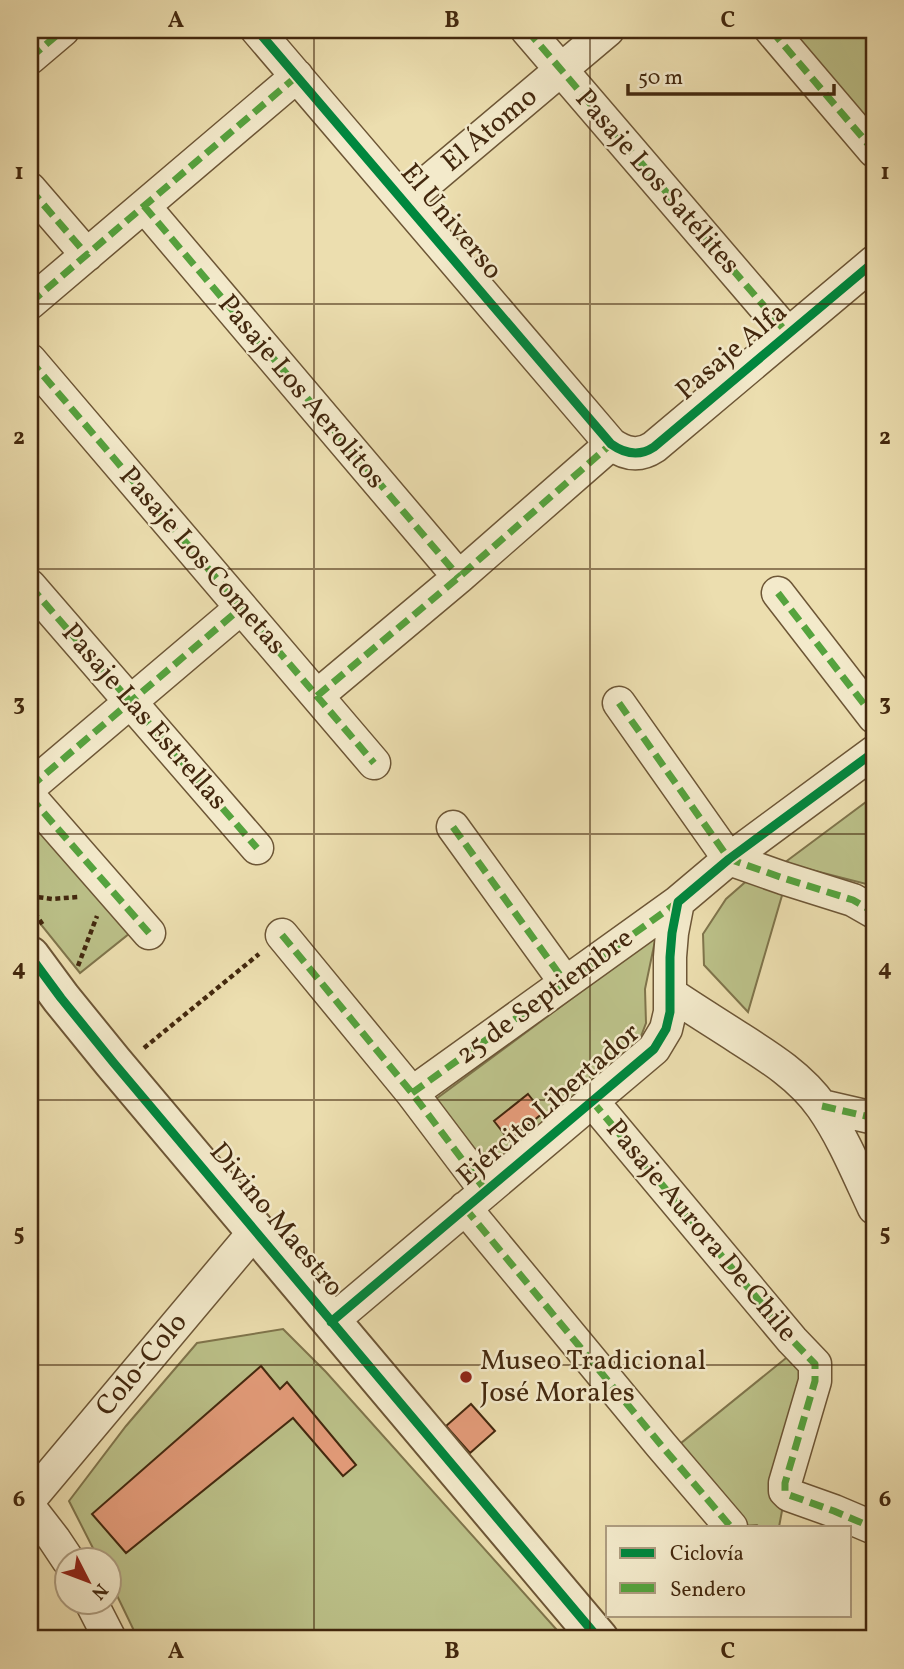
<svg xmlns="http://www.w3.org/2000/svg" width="904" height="1669" viewBox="0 0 904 1669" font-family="Vollkorn,serif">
  <rect width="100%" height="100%" fill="#ecdeaf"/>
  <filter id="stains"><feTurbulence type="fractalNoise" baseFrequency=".00286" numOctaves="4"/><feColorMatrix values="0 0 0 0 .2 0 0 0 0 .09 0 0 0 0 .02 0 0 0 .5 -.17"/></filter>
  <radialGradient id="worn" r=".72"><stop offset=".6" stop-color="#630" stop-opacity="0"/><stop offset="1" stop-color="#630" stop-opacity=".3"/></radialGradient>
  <path fill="#bbc088" stroke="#7f744b" stroke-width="2" d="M785 30H865L874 48V136Z
    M874 796V886L784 863Z
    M30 808 135 929 80 973 30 911Z
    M750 878 783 892 748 1012 704 965 703 934 726 899Z
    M656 936 645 989 646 1023 637 1047 489 1167 436 1099Z
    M283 1329 326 1372 565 1639H138L109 1579 108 1560H99L69 1501 126 1426 197 1343Z
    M791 1354 808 1371 779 1527H759L757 1525 741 1526 675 1448Z"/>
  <path fill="#e39b79" stroke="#43280e" stroke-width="2" d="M528 1094 543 1113 509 1140 494 1121Z
    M261 1366 280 1389 287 1382 356 1465 343 1476 293 1418 126 1553 92 1514Z
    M471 1404 495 1431 470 1453 446 1426Z"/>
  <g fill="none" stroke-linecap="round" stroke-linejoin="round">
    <defs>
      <path id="minor" d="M257 30 611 444C625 454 639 457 654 447L874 262
        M527 30 788 334
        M771 30 874 151
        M30 58 63 30
        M30 189 87 255
        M404 202 608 30
        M144 206 459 577
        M30 303 297 76
        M30 360 374 763
        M30 586 257 848
        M778 593 874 717
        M317 696 459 577 611 444
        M619 703 729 859 783 878 853 900 874 912
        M30 787 241 608
        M30 797 149 933
        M453 827 565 982
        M282 935 412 1093 486 1191
        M671 994C693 1009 716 1023 739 1038 769 1057 801 1077 822 1107 843 1137 858 1174 874 1208
        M412 1093 678 902
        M592 1101 792 1340 815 1364V1381L785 1483V1491L789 1495 834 1511 874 1528
        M822 1106 874 1118
        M465 1208 661 1445 731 1527
        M331 1322 654 1049 666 1029 670 1012V957L672 933 678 902 729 859 874 752
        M30 1499 255 1231
        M30 1508 54 1539 68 1560
        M91 1602 110 1639"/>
      <path id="tertiary" d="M30 956 61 998 113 1062 599 1639"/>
    </defs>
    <use href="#minor" stroke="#6d5636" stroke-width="35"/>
    <use href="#tertiary" stroke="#6d5636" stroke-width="42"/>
    <path stroke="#43280e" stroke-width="4.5" stroke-dasharray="5 3.5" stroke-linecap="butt" d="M30 896 52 899 78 897
      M30 906 43 925
      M78 966 97 916
      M144 1048 259 954"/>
    <use href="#minor" stroke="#f3eacb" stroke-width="32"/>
    <use href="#tertiary" stroke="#f3eacb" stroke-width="38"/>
    <path stroke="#55a33e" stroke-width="7" stroke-dasharray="14 7" stroke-linecap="butt" d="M527 30 788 334
      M771 30 874 151
      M30 58 63 30
      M30 189 87 255
      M144 206 459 577
      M30 303 297 76
      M30 360 374 763
      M30 586 257 848
      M778 593 874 717
      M317 696 459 577 611 444
      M619 703 729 859 783 878 853 900 874 912
      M30 787 241 608
      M30 797 149 933
      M453 827 565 982
      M282 935 412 1093 486 1191
      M412 1093 678 902
      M592 1101 792 1340 815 1364V1381L785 1483V1491L789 1495 834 1511 874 1528
      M822 1106 874 1118
      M465 1208 661 1445 731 1527"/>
    <defs>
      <path id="cycleway" d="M257 30 611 444C625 454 639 457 654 447L874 262
        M30 956 61 998 113 1062 599 1639
        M331 1322 654 1049 666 1029 670 1012V957L672 933 678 902 729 859 874 752"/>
    </defs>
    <use href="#cycleway" stroke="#f3eacb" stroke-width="13"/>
    <use href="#cycleway" stroke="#00873e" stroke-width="9"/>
  </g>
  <path fill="none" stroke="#43280e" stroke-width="2" stroke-opacity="0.55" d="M314 30V1639M590 30V1639M30 304H874M30 569H874M30 834H874M30 1100H874M30 1365H874"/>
  <circle fill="#8f2418" stroke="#f3eacb" stroke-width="2.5" cx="466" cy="1377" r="7"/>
  <g text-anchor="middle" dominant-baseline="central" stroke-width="5" stroke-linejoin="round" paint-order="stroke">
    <g font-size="28" fill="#43280e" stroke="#f3eacb">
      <text transform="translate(490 130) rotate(-40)">El Átomo</text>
      <text transform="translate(657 182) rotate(49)">Pasaje Los Satélites</text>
      <text transform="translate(451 222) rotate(50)">El Universo</text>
      <text transform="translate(732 352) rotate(-40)">Pasaje Alfa</text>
      <text transform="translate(301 392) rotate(50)">Pasaje Los Aerolitos</text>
      <text transform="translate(202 561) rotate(49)">Pasaje Los Cometas</text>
      <text transform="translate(144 717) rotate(49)">Pasaje Las Estrellas</text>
      <text transform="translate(545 997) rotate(-36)">25 de Septiembre</text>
      <text transform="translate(549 1105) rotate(-41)">Ejército Libertador</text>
      <text transform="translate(276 1220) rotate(50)">Divino Maestro</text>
      <text transform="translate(701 1231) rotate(50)">Pasaje Aurora De Chile</text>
      <text transform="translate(142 1365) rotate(-50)">Colo-Colo</text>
    </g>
    <g font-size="28" fill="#43280e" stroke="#f3eacb" text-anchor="start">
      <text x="480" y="1361">Museo Tradicional<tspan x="480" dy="32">José Morales</tspan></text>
    </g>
  </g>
  <rect width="904" height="1669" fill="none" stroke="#ecdeaf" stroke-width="77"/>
  <rect x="606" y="1526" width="245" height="91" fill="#f3eacb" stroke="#ad9c7f" stroke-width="2"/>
  <rect x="620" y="1548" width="35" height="10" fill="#00873e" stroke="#ad9c7f" stroke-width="2"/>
  <text x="670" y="1560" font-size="21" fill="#43280e">Ciclovía</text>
  <rect x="620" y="1583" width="35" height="10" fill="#55a33e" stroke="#ad9c7f" stroke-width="2"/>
  <text x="670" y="1596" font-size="21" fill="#43280e">Sendero</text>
  <g transform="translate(88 1581) rotate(132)"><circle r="33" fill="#f3eacb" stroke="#ad9c7f" stroke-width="2"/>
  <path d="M0-5L12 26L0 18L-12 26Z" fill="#8f2418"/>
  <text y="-10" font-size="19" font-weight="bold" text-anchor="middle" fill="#43280e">N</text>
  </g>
  <path d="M628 84v10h206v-10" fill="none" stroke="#43280e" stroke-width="3.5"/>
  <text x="638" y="84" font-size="21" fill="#43280e" stroke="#f3eacb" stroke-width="5" paint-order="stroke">50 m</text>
  <rect x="38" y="38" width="828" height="1592" fill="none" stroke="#43280e" stroke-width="2.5"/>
  <g font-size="23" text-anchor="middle" font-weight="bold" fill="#43280e">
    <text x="176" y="27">A</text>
    <text x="452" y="27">B</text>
    <text x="728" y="27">C</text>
    <text x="19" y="179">1</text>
    <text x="885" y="179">1</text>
    <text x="19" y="444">2</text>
    <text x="885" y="444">2</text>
    <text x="19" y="710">3</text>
    <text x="885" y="710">3</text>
    <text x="19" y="975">4</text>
    <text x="885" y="975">4</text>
    <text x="19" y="1240">5</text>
    <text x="885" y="1240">5</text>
    <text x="19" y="1506">6</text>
    <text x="885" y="1506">6</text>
    <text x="176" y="1658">A</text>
    <text x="452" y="1658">B</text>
    <text x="728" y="1658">C</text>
  </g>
  <rect width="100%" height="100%" filter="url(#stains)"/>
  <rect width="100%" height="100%" fill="url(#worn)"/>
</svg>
